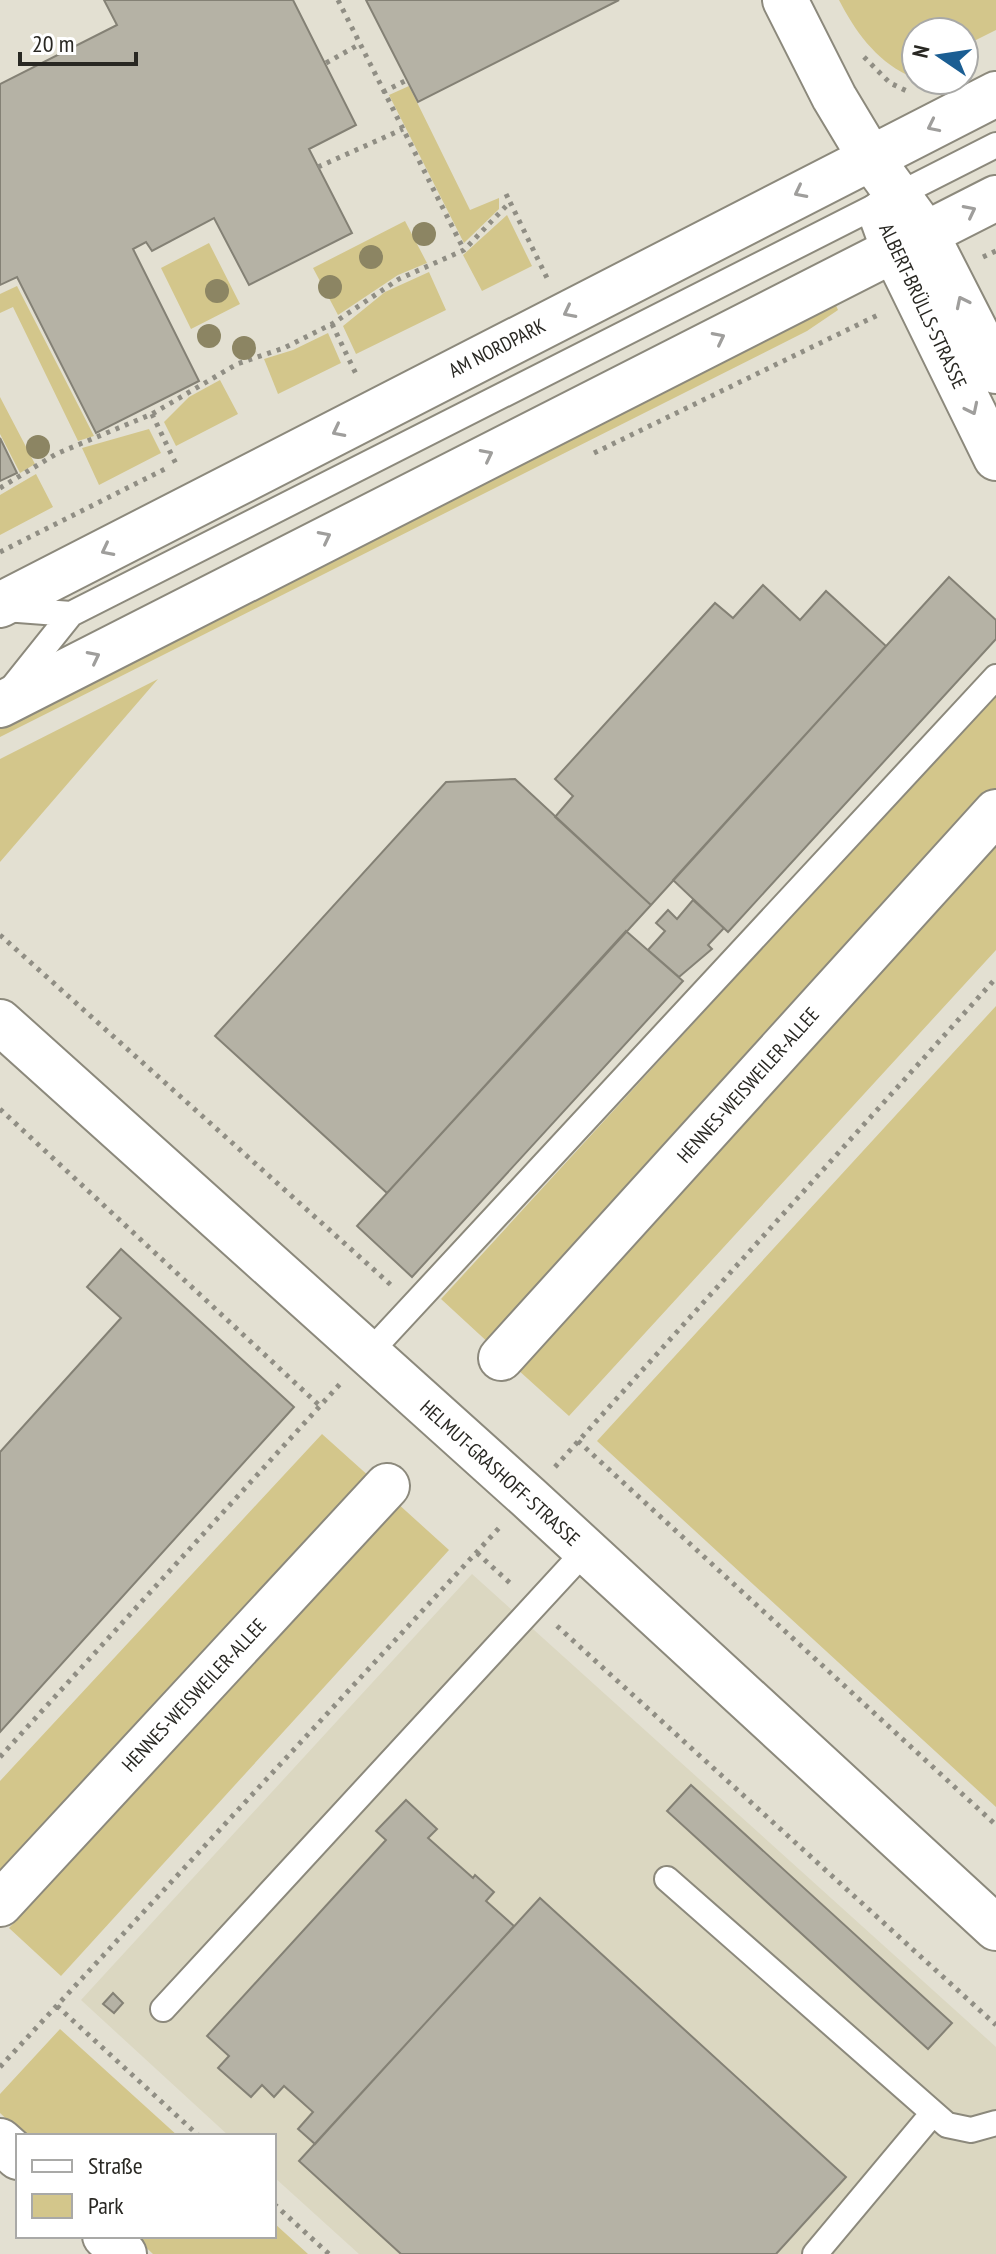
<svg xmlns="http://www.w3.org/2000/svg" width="996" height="2254" viewBox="0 0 996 2254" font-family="'PT Sans Narrow',sans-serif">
  <rect width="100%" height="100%" fill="#e3e0d2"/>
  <path fill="#dbd7c1" d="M472 1574 996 2047V2254H359L274 2177V2136H229L81 2000Z"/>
  <path fill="#d3c68b" d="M839 0H996V30L964 46V32H916V70L907 75C875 59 855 31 839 0Z
    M409 86 470 210 499 198V209L464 243 389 95Z
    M507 215 532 266 482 291 463 255Z
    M405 221 427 263 398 275 338 315 313 268Z
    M209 243 240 304 191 329 161 268Z
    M429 272 446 310 356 354 343 326 385 292Z
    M17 286 94 436 78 441 13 307 0 313V294Z
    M834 301 838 310 807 331 0 737V722Z
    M328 333 341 363 278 394 264 359 293 350Z
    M220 380 238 414 176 446 164 422 189 397Z
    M0 397 35 464 20 473 0 434Z
    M149 429 161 453 99 485 82 448Z
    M36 474 53 507 0 535V495Z
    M158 679 0 862V759Z
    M996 693V793L492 1346 441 1299Z
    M996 846V950L569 1416 517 1369Z
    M996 1006V1807L597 1441Z
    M322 1434 371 1478 0 1884V1781Z
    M396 1502 449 1550 61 1976 9 1928Z
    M60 2029 178 2136H25L0 2113V2094Z
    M274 2223 308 2254H153L134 2236H274Z"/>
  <path fill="#b5b2a5" stroke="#848175" stroke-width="2" d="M104 0H293L356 125 309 149 352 233 249 285 214 218 152 251 146 242 133 249 199 381 96 433 17 277 0 285V84L117 25Z
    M366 0H619L418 102Z
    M0 438 17 473 0 481Z
    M949 577 996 620V639L728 932 673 880Z
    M763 585 800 620 826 591 886 646 651 905 555 817 573 796 555 779 715 603 733 618Z
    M515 779 651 905 387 1193 215 1036 446 782Z
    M693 900 724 928 708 945 712 949 679 977 648 950 665 931 656 923 668 910 677 919Z
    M626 931 683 981 412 1277 357 1226Z
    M121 1249 294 1407 0 1732V1452L121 1318 87 1287Z
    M691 1785 952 2023 928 2049 667 1811Z
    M406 1800 437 1829 428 1838 473 1878 475 1875 494 1892 486 1901 514 1926 315 2144 298 2129 313 2112 284 2086 274 2097 262 2085 251 2097 218 2068 229 2056 207 2036 386 1840 376 1831Z
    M540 1898 846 2177 776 2254H401L299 2161Z
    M113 1993 123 2003 114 2013 103 2004Z"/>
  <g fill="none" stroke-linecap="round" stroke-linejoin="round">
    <defs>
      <path id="lane" d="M5 609 71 614
        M11 689 71 614 996 145
        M368 1354 996 677
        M667 1879 947 2125 971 2130 996 2123
        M163 2009 586 1550
        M815 2254 933 2113"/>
      <path id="street" d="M785 0 834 97 870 157 926 234 996 371
        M881 214 894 250 996 458
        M0 1022 528 1497 996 1928
        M501 1358 996 812
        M0 1904 387 1486
        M0 2141 18 2157
        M105 2236 124 2254"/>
      <path id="secondary" d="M0 605 996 94
        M0 705 996 198"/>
    </defs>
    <use href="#lane" stroke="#8c897c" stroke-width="28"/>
    <use href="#street" stroke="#8c897c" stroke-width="48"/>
    <use href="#secondary" stroke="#8c897c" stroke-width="48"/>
    <path stroke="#908e84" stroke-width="5" stroke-dasharray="4 6" stroke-linecap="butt" d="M338 0 464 250
      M864 57 890 83 909 92
      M326 63 360 44
      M383 92 407 80
      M318 167 403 129
      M506 194 510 202
      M983 257 996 251
      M332 324 356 374
      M152 414 176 464
      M594 453 880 314
      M0 488 56 454 152 414 237 364 284 348 332 324 399 279 464 250 510 202 547 278
      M0 552 167 468
      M0 935 391 1285
      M0 1109 320 1406
      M578 1441 996 1825
      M555 1467 996 978
      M477 1553 511 1584
      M557 1626 996 2025
      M0 1757 340 1384
      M57 2006 199 2136
      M0 2067 499 1528
      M274 2204 329 2254"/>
    <use href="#lane" stroke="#fff" stroke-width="24"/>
    <use href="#street" stroke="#fff" stroke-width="44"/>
    <use href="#secondary" stroke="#fff" stroke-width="44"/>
  </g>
  <g fill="#8c8563">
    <circle cx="424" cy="234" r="12"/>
    <circle cx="371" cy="257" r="12"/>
    <circle cx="330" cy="287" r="12"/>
    <circle cx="217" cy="291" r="12"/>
    <circle cx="209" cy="336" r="12"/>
    <circle cx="244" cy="348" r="12"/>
    <circle cx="38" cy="447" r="12"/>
  </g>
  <defs><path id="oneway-chevron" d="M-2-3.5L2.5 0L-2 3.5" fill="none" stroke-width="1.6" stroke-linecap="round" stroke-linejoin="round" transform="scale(2)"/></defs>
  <g stroke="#9f9e9c">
    <use href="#oneway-chevron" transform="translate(933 126) rotate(154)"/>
    <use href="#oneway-chevron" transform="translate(800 192) rotate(153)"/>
    <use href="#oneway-chevron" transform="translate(970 211) rotate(-27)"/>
    <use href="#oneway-chevron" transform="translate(962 302) rotate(-116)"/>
    <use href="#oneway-chevron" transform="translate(569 312) rotate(153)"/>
    <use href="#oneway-chevron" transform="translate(719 338) rotate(-27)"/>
    <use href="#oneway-chevron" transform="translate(972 409) rotate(64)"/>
    <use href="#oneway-chevron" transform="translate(338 431) rotate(153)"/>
    <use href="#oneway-chevron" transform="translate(487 455) rotate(-27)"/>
    <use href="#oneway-chevron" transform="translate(325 537) rotate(-27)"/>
    <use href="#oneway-chevron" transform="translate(107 550) rotate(153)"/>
    <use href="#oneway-chevron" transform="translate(94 657) rotate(-27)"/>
  </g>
  <g text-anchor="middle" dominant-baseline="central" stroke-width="7" stroke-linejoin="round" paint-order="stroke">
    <g font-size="20" fill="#292823" stroke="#fff">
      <text transform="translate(923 306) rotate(65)">ALBERT-BRÜLLS-STRASSE</text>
      <text transform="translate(497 348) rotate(-27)">AM NORDPARK</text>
      <text transform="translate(748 1085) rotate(-48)">HENNES-WEISWEILER-ALLEE</text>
      <text transform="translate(500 1473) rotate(42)">HELMUT-GRASHOFF-STRASSE</text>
      <text transform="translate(194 1695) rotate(-47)">HENNES-WEISWEILER-ALLEE</text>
    </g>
  </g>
  <rect x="16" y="2134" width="260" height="104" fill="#ffffff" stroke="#a9a9a7" stroke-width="2"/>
  <rect x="32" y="2160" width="40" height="12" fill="#ffffff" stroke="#a9a9a7" stroke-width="2"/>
  <text x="88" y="2174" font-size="24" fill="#292823">Straße</text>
  <rect x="32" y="2194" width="40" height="24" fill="#d3c68b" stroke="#a9a9a7" stroke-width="2"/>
  <text x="88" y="2214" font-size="24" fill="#292823">Park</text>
  <g transform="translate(940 56) rotate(283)"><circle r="38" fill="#ffffff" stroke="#a9a9a7" stroke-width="2"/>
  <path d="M0-6L14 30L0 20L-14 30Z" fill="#1b5e93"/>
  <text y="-12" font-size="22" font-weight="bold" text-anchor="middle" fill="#292823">N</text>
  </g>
  <path d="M20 52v12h116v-12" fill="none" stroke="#292823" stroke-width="4"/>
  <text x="32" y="52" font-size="24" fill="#292823" stroke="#ffffff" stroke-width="6" paint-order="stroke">20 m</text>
</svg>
